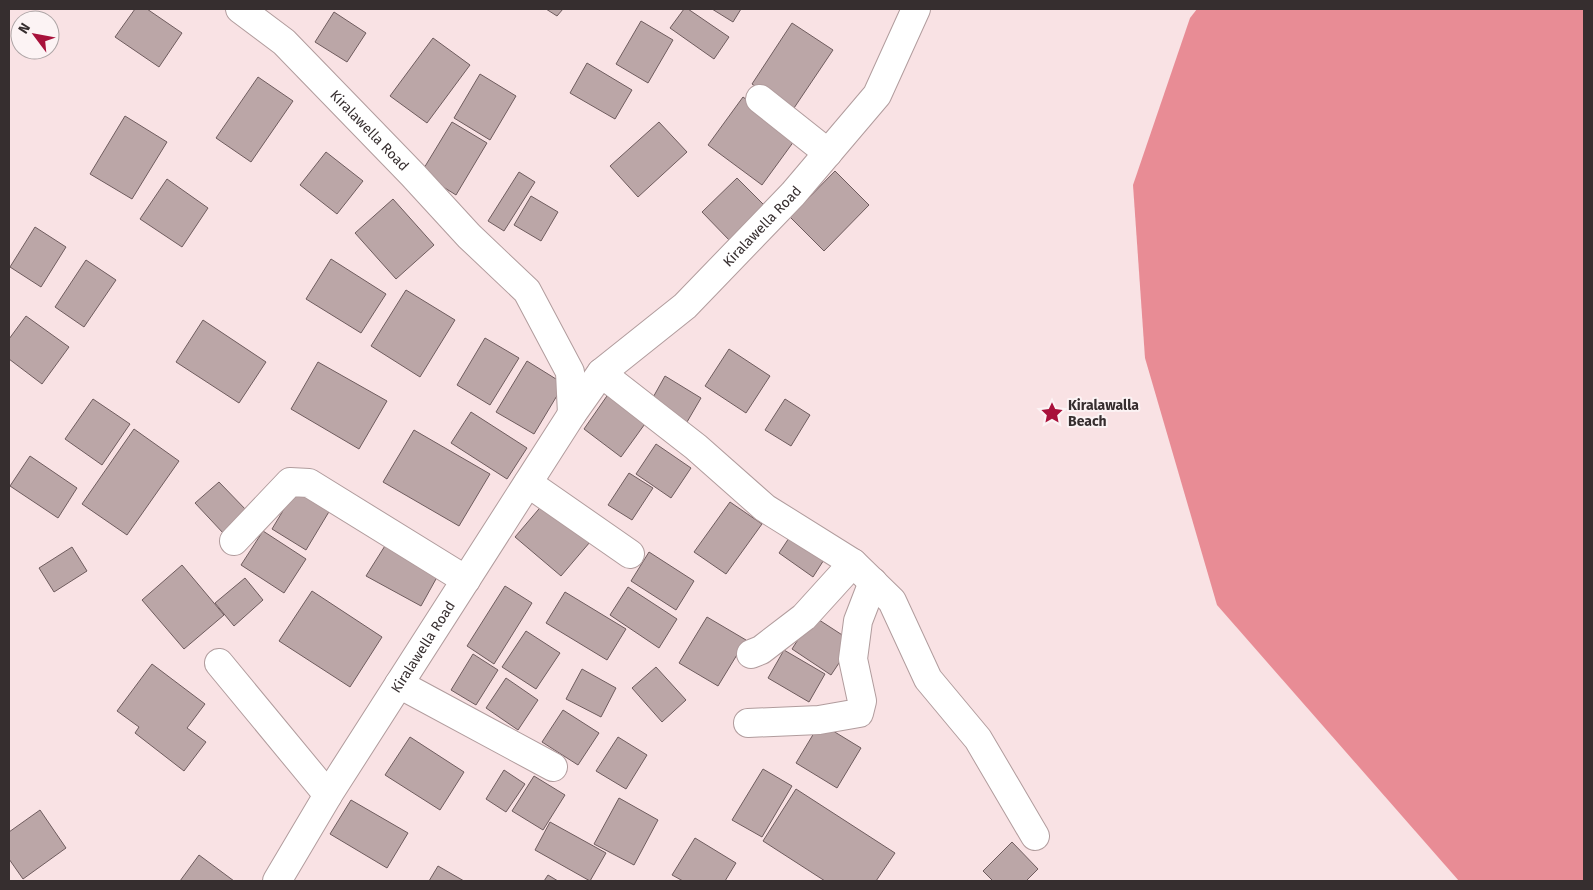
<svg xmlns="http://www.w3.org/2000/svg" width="1593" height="890" viewBox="0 0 1593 890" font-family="'Fira Sans',sans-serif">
  <rect width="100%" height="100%" fill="#f9e2e4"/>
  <path fill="#e88c95" d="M1197 9H1584V881H1459L1217 605 1145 358 1133 185 1190 18Z"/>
  <path fill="#bba6a7" stroke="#6f5c5e" d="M135 9H147L182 33 159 67 115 37Z
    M546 9H563L557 16Z
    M684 9H688L729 37 714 59 670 28Z
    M712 9H741L733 22Z
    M334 12 366 33 347 62 315 42Z
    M641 21 673 40 648 83 616 64Z
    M792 23 833 50 792 111 752 84Z
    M433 38 470 65 427 123 390 96Z
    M587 63 632 90 615 119 570 93Z
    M480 74 516 96 490 140 454 118Z
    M258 77 293 101 251 162 216 138Z
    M743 97 797 137 762 185 708 145Z
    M125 116 167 142 132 199 90 174Z
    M452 122 487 143 456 195 421 173Z
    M659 122 687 152 638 197 610 166Z
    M326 152 363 181 337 214 300 185Z
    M835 171 869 205 824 251 790 217Z
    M519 172 535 182 504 231 488 221Z
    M737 178 766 207 731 242 702 212Z
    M167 179 208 208 182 247 140 219Z
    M531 196 558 212 541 241 514 225Z
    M393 199 434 245 396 279 355 233Z
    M35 227 66 247 41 287 10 267Z
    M331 259 386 294 361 333 306 299Z
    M86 260 116 280 84 327 55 307Z
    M406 290 455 320 420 377 371 346Z
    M26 316 69 347 42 384 9 359V339Z
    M203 320 266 362 239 403 176 362Z
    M485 338 519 358 490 405 457 385Z
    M729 349 770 376 746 413 705 386Z
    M527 361 564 384 534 434 496 412Z
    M318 362 387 401 359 449 291 409Z
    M665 376 701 398 687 422 651 401Z
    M609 393 647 421 621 457 584 429Z
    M93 399 130 424 102 465 65 439Z
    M785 399 810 415 791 446 765 430Z
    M471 412 527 448 507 479 451 443Z
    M134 429 179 461 127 535 82 504Z
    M414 430 490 474 459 526 383 482Z
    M656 444 691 468 671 498 636 474Z
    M30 456 77 488 58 518 10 486Z
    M629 473 653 488 632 520 608 505Z
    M219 482 248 512 224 534 195 503Z
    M296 489 330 510 306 550 272 529Z
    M730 502 762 524 726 574 694 552Z
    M544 503 590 542 561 576 515 537Z
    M263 531 306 559 284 593 241 565Z
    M793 532 827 555 813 577 779 553Z
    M388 541 441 570 421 606 366 576Z
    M72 547 87 571 54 592 39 568Z
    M649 552 694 581 676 610 631 581Z
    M182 565 224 615 184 649 142 600Z
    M245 578 263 600 234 626 215 603Z
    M505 586 532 603 494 664 467 646Z
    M628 587 677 619 659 648 610 615Z
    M312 591 382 637 350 687 279 641Z
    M565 592 626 629 607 660 546 623Z
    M813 616 853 642 831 675 792 649Z
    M707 617 746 640 718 686 679 663Z
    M526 631 560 653 536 689 502 667Z
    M784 650 825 674 809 702 768 678Z
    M473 654 498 670 476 705 451 690Z
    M152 664 205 704 187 728 206 742 184 771 135 733 139 727 117 711Z
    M656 667 686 700 662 722 632 688Z
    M582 669 616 688 601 717 566 699Z
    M506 678 538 700 518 730 486 708Z
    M563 710 599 733 578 765 542 742Z
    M820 723 861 748 837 788 796 763Z
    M410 737 464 772 440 810 385 775Z
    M618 737 647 755 626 789 596 771Z
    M763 769 792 786 762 837 732 820Z
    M504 770 525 784 506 812 486 799Z
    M534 776 565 795 543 830 512 811Z
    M796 789 895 853 876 881H825L763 841Z
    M619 798 658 820 634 865 594 844Z
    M351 800 408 833 387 868 330 834Z
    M40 810 66 848 23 879 9 859V832Z
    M550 822 606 853 590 881 535 850Z
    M695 838 736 863 725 881H683L672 875Z
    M1012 842 1038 869 1026 881H993L983 871Z
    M199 855 234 881H180Z
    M438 866 464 881H429Z
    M548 875 558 881H544Z"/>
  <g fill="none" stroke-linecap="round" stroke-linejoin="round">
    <defs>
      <g id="minor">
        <path id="s1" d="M240 9 284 42 413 175 469 236 527 291 570 372 572 414"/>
        <path d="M760 99 828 153"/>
        <path d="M601 373 696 447 765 508 853 563 892 601 928 679 978 739 1035 836"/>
        <path d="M528 483 630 554"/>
        <path d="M234 541 290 482 309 483 466 580"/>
        <path d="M751 654 761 650 804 617 853 563"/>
        <path d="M219 663 328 795"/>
        <path d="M399 684 553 767"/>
        <path d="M748 723 819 720 859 713 862 701 853 659 858 621 873 582"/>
        <path id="s2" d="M277 881 328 795 572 414 601 373 685 306 793 194 877 95 916 9"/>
      </g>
    </defs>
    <use href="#minor" stroke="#b19c9d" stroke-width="30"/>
    <use href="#minor" stroke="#fff" stroke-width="28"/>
  </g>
  <defs>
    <symbol id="sight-bare" viewBox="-9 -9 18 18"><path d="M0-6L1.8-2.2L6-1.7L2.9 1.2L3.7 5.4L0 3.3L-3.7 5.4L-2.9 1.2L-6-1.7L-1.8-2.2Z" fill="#a8113b" stroke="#fcf3f4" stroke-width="2.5" paint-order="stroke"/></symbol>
  </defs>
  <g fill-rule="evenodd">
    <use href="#sight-bare" x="1036" y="397" width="32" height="32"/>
  </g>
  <g text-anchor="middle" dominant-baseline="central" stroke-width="4" stroke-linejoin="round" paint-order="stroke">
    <g font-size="14" fill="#362e2f" stroke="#fcf3f4">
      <text stroke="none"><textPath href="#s1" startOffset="178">Kiralawella Road</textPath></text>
      <text stroke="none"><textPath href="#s2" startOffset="821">Kiralawella Road</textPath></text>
      <text stroke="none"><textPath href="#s2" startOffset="276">Kiralawella Road</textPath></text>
    </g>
    <g font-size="14" font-weight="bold" fill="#362e2f" stroke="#fcf3f4" text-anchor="start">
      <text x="1068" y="405">Kiralawalla<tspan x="1068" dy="16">Beach</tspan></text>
    </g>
  </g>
  <rect width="1593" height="890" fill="none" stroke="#362e2f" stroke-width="20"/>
  <g transform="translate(35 35) rotate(302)"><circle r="24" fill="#fcf3f4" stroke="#ada4a5"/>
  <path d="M0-4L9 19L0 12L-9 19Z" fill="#a8113b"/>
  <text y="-8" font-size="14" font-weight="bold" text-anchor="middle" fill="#362e2f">N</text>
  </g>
</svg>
